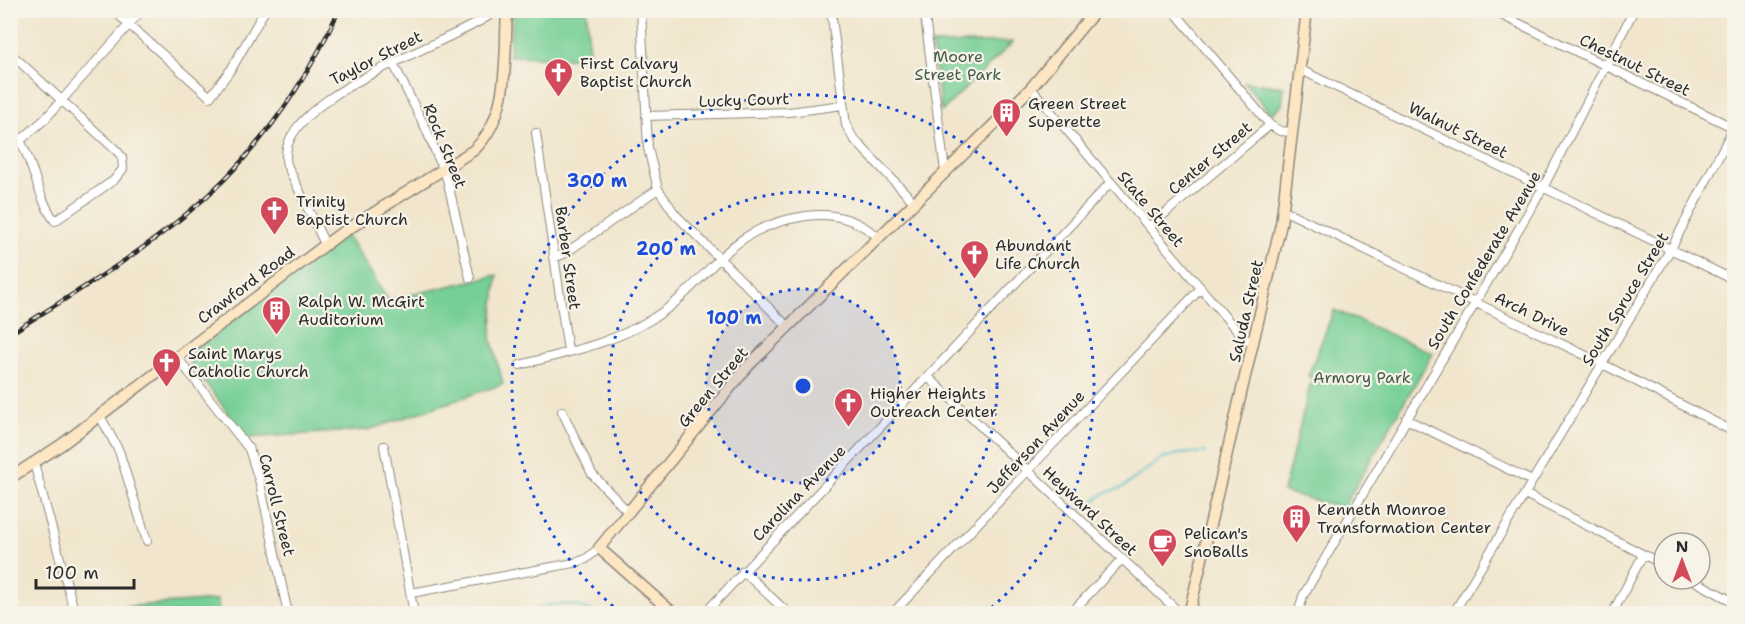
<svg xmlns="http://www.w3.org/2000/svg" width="1745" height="624" viewBox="0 0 1745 624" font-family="'Shantell Sans',sans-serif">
  <rect width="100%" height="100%" fill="#f7f3e8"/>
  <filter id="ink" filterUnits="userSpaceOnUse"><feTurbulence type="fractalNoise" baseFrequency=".0167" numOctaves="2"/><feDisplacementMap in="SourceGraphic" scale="12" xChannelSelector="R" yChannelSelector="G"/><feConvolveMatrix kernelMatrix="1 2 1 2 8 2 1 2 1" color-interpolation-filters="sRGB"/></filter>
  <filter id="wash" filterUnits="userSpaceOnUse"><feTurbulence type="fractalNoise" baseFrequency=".008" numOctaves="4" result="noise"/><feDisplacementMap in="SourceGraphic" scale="24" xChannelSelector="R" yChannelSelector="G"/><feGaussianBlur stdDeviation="1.35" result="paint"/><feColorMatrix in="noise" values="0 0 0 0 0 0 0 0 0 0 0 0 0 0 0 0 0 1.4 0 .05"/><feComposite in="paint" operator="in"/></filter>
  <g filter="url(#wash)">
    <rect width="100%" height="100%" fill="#f1e6cd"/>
    <path fill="#76cf96" stroke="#507d60" stroke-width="1.5" d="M513 11H587L589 59 509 56Z
      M1013 42 941 112 932 44Z
      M1244 82 1284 87 1282 105 1271 114Z
      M347 235 388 300 497 275 491 337 503 384 368 430 247 438 185 356Z
      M1334 310 1433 353 1343 508 1283 492 1312 378 1308 376Z
      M217 600 220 613 79 614 78 610Z"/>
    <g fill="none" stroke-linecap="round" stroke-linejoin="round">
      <path stroke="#53c0c9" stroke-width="2" d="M1081 510 1105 493 1122 488 1161 459 1178 454 1206 452
        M527 614C550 601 574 601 598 614"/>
    </g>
  </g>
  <g filter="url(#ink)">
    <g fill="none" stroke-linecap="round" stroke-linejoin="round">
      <defs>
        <path id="street" d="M113 10 210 97 232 68 265 10
          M641 10 648 148 658 189 675 214 787 326
          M831 10 846 125 853 138 914 202
          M924 10 945 171
          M1173 10 1270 125
          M1491 10 1734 128
          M10 53 117 151 122 157 123 169 114 180 55 221C34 193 33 151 10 127
          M393 63 426 129 447 179 470 278
          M1299 69 1734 280
          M1031 88 1244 339 1254 341
          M646 116 789 112 843 105
          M536 133 568 351
          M21 140 45 119 142 10
          M1283 210 1595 360 1734 432
          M1149 227 1270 125 1280 131 1293 132
          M325 244 287 165C270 97 455 44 497 10
          M553 258 564 254 658 189
          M176 356 249 449 260 483 288 614
          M520 365C564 353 611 344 650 320 714 282 719 229 806 216 833 212 857 219 878 237
          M928 377 1181 614
          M562 411 592 474 628 512
          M100 416 119 451 147 541
          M1406 419 1532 481
          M384 446 414 614
          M34 463 75 614
          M1525 494 1664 565
          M743 571 789 614
          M1691 579 1734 602
          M411 593 574 563 586 559 599 548
          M704 614 1111 182
          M892 614 1201 288
          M1070 614 1121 560
          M1298 614 1303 596 1544 186 1634 10
          M1453 614 1672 247 1734 127
          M1612 614 1643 555"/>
        <path id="secondary" d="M10 478 61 445 337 236 474 150C511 114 504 58 507 10
          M674 614 599 548 748 366 1031 88 1096 10
          M1189 614 1281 224 1307 10"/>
      </defs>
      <use href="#street" stroke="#8e887c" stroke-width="10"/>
      <use href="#secondary" stroke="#8e887c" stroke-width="13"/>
      <use href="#street" stroke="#fff" stroke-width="8"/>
      <use href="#secondary" stroke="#fce6c4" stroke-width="10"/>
      <defs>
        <path id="rail" d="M10 334C69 296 131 260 184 216 252 161 303 89 339 10"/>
      </defs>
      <use href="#rail" stroke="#2b2b2b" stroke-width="4.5"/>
      <use href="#rail" stroke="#f7f3e8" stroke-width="2" stroke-dasharray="7" stroke-linecap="butt"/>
    </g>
  </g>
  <circle cx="803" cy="386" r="97" fill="#1d4ed8" fill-opacity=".12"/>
  <g fill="none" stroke="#1d4ed8" stroke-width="3" stroke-dasharray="3 6">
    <circle cx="803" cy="386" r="97"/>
    <circle cx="803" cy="386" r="194"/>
    <path d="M620 612A291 291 0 1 1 986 612"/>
  </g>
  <defs>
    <symbol id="church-pin" viewBox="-11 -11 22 30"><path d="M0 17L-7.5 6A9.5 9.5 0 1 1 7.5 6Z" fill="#d1495b" stroke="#f7f3e8"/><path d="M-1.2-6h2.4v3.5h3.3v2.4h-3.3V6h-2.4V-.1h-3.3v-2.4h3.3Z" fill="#fff"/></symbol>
    <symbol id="building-pin" viewBox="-11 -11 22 30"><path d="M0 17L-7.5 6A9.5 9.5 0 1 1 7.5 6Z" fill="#d1495b" stroke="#f7f3e8"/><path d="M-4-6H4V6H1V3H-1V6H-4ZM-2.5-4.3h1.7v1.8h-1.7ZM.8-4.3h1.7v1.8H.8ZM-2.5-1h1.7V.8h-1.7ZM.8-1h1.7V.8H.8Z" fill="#fff"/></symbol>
    <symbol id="cafe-pin" viewBox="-11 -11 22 30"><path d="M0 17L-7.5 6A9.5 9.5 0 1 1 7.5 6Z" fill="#d1495b" stroke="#f7f3e8"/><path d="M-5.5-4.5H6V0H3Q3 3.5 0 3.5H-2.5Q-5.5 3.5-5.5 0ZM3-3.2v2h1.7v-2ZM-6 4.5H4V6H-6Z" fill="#fff"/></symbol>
  </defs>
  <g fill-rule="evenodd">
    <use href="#church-pin" x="542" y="56" width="33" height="45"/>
    <use href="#building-pin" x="990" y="96" width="33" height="45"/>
    <use href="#church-pin" x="258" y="194" width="33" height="45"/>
    <use href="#church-pin" x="958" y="238" width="33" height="45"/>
    <use href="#building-pin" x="260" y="294" width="33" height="45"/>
    <use href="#church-pin" x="150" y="346" width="33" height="45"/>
    <use href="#church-pin" x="832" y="386" width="33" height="45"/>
    <use href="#building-pin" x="1280" y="502" width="33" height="45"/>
    <use href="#cafe-pin" x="1146" y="526" width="33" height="45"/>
  </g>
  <g text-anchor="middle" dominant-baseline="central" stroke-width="4.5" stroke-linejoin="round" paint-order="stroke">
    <g font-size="16" fill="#425c4b" stroke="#f7f3e8">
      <text x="958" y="56">Moore<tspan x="958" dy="18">Street Park</tspan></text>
      <text x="1362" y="377">Armory Park</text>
    </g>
    <g font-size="16" fill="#2b2b2b" stroke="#f7f3e8">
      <text transform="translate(376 58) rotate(-27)">Taylor Street</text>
      <text transform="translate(1635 65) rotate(26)">Chestnut Street</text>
      <text transform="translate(744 100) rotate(-2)">Lucky Court</text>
      <text transform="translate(1458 130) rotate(26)">Walnut Street</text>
      <text transform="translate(445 146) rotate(68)">Rock Street</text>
      <text transform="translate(1210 158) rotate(-40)">Center Street</text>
      <text transform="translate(1151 209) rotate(50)">State Street</text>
      <text transform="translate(568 258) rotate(82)">Barber Street</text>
      <text transform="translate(1484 260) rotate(-59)">South Confederate Avenue</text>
      <text transform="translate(246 285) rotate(-37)">Crawford Road</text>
      <text transform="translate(1625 299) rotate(-59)">South Spruce Street</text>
      <text transform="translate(1246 311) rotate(-77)">Saluda Street</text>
      <text transform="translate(1532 314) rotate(26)">Arch Drive</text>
      <text transform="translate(713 387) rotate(-50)">Green Street</text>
      <text transform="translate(1036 442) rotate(-47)">Jefferson Avenue</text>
      <text transform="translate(799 493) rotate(-46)">Carolina Avenue</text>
      <text transform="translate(277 505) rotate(76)">Carroll Street</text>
      <text transform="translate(1090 511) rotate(43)">Heyward Street</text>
    </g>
    <g font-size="16" fill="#2b2b2b" stroke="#f7f3e8" text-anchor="start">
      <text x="580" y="63">First Calvary<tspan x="580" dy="18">Baptist Church</tspan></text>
      <text x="1028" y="103">Green Street<tspan x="1028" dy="18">Superette</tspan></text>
      <text x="296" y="201">Trinity<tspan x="296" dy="18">Baptist Church</tspan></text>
      <text x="995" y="245">Abundant<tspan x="995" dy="18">Life Church</tspan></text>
      <text x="298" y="301">Ralph W. McGirt<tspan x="298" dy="18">Auditorium</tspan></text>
      <text x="188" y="353">Saint Marys<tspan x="188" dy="18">Catholic Church</tspan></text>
      <text x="870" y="393">Higher Heights<tspan x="870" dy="18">Outreach Center</tspan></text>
      <text x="1317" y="509">Kenneth Monroe<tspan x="1317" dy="18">Transformation Center</tspan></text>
      <text x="1184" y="533">Pelican's<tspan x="1184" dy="18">SnoBalls</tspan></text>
    </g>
  </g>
  <circle cx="803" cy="386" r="9" fill="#1d4ed8" stroke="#f7f3e8" stroke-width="3"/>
  <g font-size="18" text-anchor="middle" font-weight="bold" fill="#1d4ed8" stroke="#f7f3e8" stroke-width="4.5" stroke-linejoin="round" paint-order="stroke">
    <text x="597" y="187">300 m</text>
    <text x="666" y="255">200 m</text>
    <text x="734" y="324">100 m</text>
  </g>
  <rect width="1745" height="624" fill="none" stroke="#f7f3e8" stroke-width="36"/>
  <g transform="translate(1682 561)"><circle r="28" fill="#f7f3e8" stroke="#a5a39c" stroke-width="1.5"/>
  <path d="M0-4.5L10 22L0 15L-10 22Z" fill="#d1495b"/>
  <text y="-9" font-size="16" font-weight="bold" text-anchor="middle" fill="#2b2b2b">N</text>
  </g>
  <path d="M36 579v9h98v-9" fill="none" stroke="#2b2b2b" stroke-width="3"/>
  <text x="45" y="579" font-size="18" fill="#2b2b2b" stroke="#f7f3e8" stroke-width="4.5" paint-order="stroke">100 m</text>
</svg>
